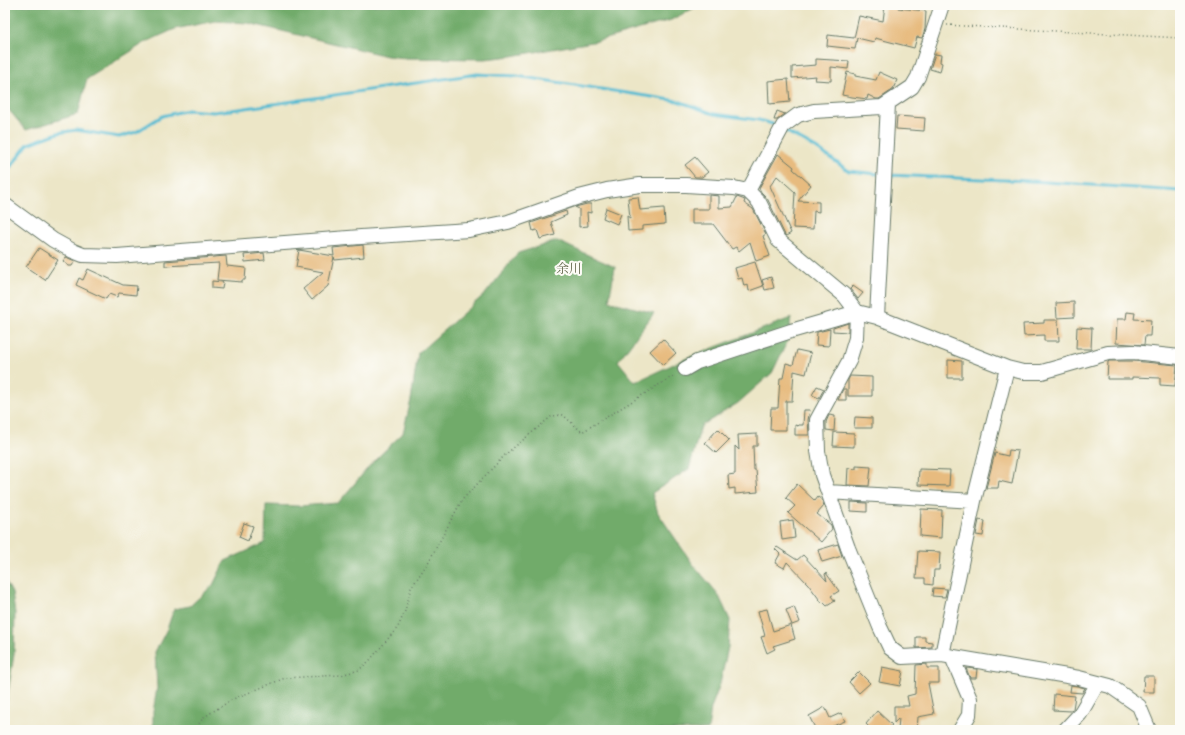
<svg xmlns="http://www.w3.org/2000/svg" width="1185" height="735" viewBox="0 0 1185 735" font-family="'IM FELL DW Pica','Noto Serif JP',serif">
  <rect width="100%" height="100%" fill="#fdfcf7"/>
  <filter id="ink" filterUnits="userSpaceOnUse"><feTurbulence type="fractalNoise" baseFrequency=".025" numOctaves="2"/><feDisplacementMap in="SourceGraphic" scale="8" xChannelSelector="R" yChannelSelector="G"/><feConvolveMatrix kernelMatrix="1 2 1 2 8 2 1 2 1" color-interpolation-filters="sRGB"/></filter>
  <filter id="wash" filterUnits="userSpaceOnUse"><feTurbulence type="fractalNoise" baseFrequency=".012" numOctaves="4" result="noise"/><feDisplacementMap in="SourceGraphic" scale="16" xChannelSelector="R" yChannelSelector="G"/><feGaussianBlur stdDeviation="0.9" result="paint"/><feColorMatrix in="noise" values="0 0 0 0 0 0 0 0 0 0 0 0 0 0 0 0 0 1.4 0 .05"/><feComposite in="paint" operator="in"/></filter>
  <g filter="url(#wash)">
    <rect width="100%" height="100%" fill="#ece6c7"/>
    <path fill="#71ab6b" stroke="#487450" d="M5 5H700L671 20 598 41 512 56 485 59 404 58 387 56 248 23 215 21 175 29 146 42 87 79 78 114 26 130 7 108 5 101Z
      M557 241 615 267 609 301 654 313 618 361 635 382 687 358 791 318 787 342 772 373 738 403 701 426 689 469 652 493 658 513 692 563 718 594 730 620 728 647 720 684 711 708 708 730H153V712L157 688 155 652 167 629 174 609 190 606 213 585 225 561 265 543 266 505 299 506 338 503 373 462 403 433 411 400 418 353 486 293 518 253Z
      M5 580 12 593 15 613 14 654 5 713Z"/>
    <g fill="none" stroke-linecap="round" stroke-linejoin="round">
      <path stroke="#54bbd2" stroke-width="3" d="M785 131 816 148 849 171 878 174
        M5 171 9 169 28 144 58 133 76 130 119 137 136 132 162 116 188 110 213 112 239 109 477 74 517 76 678 101 714 114 759 120 776 125
        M888 175 1031 181 1180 191"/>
    </g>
    <g id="blocks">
      <path fill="#e7bb7f" d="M885 5H898V8L926 11 925 29 922 38 917 37 914 48 875 38 874 42 857 38 855 49 827 46 828 35 854 38 859 16 883 21Z
        M935 54 941 55 940 62 942 63 940 72 930 69Z
        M816 59 849 61 848 69 831 67V81L815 80 816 76 792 78V67L816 65Z
        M847 72 855 74V76L876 80 879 72 897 80 893 89H892L891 91 879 99H876L868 95 867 99 852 97 842 95Z
        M788 79 790 102 769 104 768 81Z
        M777 111 785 114 777 120H774Z
        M897 116 925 118 924 131 896 129Z
        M778 154 794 167 793 169 811 185 798 201 819 202V212L814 211 813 229 793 228 795 192 777 176 770 186 791 233 786 236 785 235 767 198 761 192 759 188Z
        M695 157 708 172 702 177H695L685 165Z
        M709 195 719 196V208L732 207 737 197 745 200 744 203 753 209 766 234 763 236 770 256 756 261 750 242 739 251 736 247 732 249 713 224H692V209H709Z
        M638 197 640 210 664 208 665 224 642 226V230L628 231 627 216 630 218 628 198Z
        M587 204H591V213L587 212 588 226 579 227V209L575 207Z
        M606 208 621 214 617 224 603 218Z
        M566 211 567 215 551 222 555 235 540 239 537 230 533 231 531 223Z
        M363 245 364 257 335 260 334 257 328 286 312 300 303 289 323 272 296 267 299 250 334 256 333 248Z
        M39 248 58 260 45 280 26 267Z
        M264 253 265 260 245 262 244 255Z
        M226 256 227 266 246 268 245 280H242V282L217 280 219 263 165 266V261Z
        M66 257 75 261 72 266H69L63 261Z
        M755 262 763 286 749 291 748 285 744 286 742 278 738 279 735 268Z
        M88 269 123 285 137 286 136 295 119 293 117 297 109 294 106 299 76 285 79 278 83 280Z
        M771 277 774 288 765 290 762 280Z
        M212 281 223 282 222 289 212 288Z
        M853 286 863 293 858 299 850 289Z
        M1074 302V317L1057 318 1056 303Z
        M1127 312 1135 313 1134 319 1151 320 1150 336H1145L1144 345 1116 343 1117 319H1126Z
        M1044 320H1058L1059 341H1044V335L1024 336 1023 324 1044 323Z
        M848 323V332L833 331V328Z
        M1077 327 1092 328 1091 349H1076Z
        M830 329 829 346 816 345 817 332Z
        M663 339 676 353 663 365 650 351Z
        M797 350 811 353 806 374 794 371 792 401H786V430H770L771 408H778L780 378H783L786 363 793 365Z
        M948 360 962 361V378H948Z
        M1109 361H1133L1177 365 1175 386 1160 385V378L1132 377V379H1107L1108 362Z
        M850 376 872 377V396H848V380Z
        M817 386 824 389 819 398 812 395Z
        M843 389H846V400H838Z
        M804 410H810L808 420 809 435H795V425L798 426 799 425H803Z
        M829 415 835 416 834 431 826 430V422Z
        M855 417 872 418V428H854Z
        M718 429 729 440 716 453 705 443Z
        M834 432 854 433V447L833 446Z
        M757 434V446H753L754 470H756L758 492 735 494V488L729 489 728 475 735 474V446L739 450 738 435Z
        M1009 450 1018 451 1012 484 999 481 998 488H986L995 453 1008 456Z
        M856 466 871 467 869 486 847 485 848 468 856 469Z
        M919 469 950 470 949 486 918 485Z
        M797 484 815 501 818 497 822 500 824 506 817 514 831 525 832 529 821 542 788 513 795 506 786 498Z
        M851 502 867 503V512L851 511Z
        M921 509 942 510 941 538 920 536Z
        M793 520 795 538 782 540 780 522Z
        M979 520 985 521 983 536 976 535Z
        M244 523 253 526 248 541 239 537Z
        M838 544 842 556 822 562 818 550Z
        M777 547 797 560 803 555 827 581 825 574 826 573 839 591 831 596 835 601 827 606 823 602 822 603 808 584 787 562 784 568 775 563 780 554 775 549Z
        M918 551 940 552 939 570H934L933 585 925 584V578H916Z
        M933 588 947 589 945 597 932 596Z
        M794 607 800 622 792 625 786 610Z
        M767 609 773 631 791 625 795 639 773 646 775 649 767 653 761 637 765 636 758 611Z
        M916 637H925V641L932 642V647L916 648Z
        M927 664V668H939V683H928L934 714 918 717 917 730H898L899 718 894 723V706H909L907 696 915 694 916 665Z
        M882 667 903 671 900 686 879 682Z
        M966 668 977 669 976 678H970Z
        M859 672 870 683 859 693 849 682Z
        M1144 676H1154V692H1143Z
        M1071 685 1077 686 1085 688 1082 693 1070 692Z
        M1054 694 1075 696 1073 709 1071 711 1053 710Z
        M825 707 830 718 841 713 845 721 824 730H816L809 716Z
        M877 711 892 725 887 730H872L866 724Z"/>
    </g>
  </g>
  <g filter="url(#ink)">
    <use href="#blocks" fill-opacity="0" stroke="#677867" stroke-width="1"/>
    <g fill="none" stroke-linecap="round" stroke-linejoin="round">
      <defs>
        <path id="minor" d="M748 191 783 126 798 115 814 111 882 107 912 87 918 77 942 5
          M5 205 53 240 73 251 83 255 117 256 361 237 469 230 508 222 579 197 607 190 640 185H686L734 188 748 191 759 202 778 240 844 295 857 312 856 338 849 361 817 420 818 451 822 475 848 548 880 627 890 648 902 657 942 655 1079 678 1110 686 1139 706 1149 730
          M877 317 888 104
          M685 369 697 362 791 331 857 312 877 317 1007 368 1023 372H1042L1108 353 1133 352 1180 357
          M828 492 974 501
          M942 655 974 501 1007 368
          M952 657 970 699 969 715 960 730
          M1065 730 1080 714 1098 683"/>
      </defs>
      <use href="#minor" stroke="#677867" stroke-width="16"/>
      <path stroke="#677867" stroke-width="1.5" stroke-dasharray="1 3" stroke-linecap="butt" d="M947 25 1180 38
        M194 730 204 717 233 699 285 678 341 675 359 670 370 660 398 627 405 611 411 588 429 561 462 500 506 454 552 416 563 415 582 432 675 375"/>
      <use href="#minor" stroke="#fff" stroke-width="14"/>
    </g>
  </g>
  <g text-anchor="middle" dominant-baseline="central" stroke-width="4" stroke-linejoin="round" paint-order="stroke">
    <g font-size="13" fill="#65694e" stroke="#fdfcf7">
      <text x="569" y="269">余川</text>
    </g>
  </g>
  <rect width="1185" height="735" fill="none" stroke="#fdfcf7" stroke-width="20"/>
</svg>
